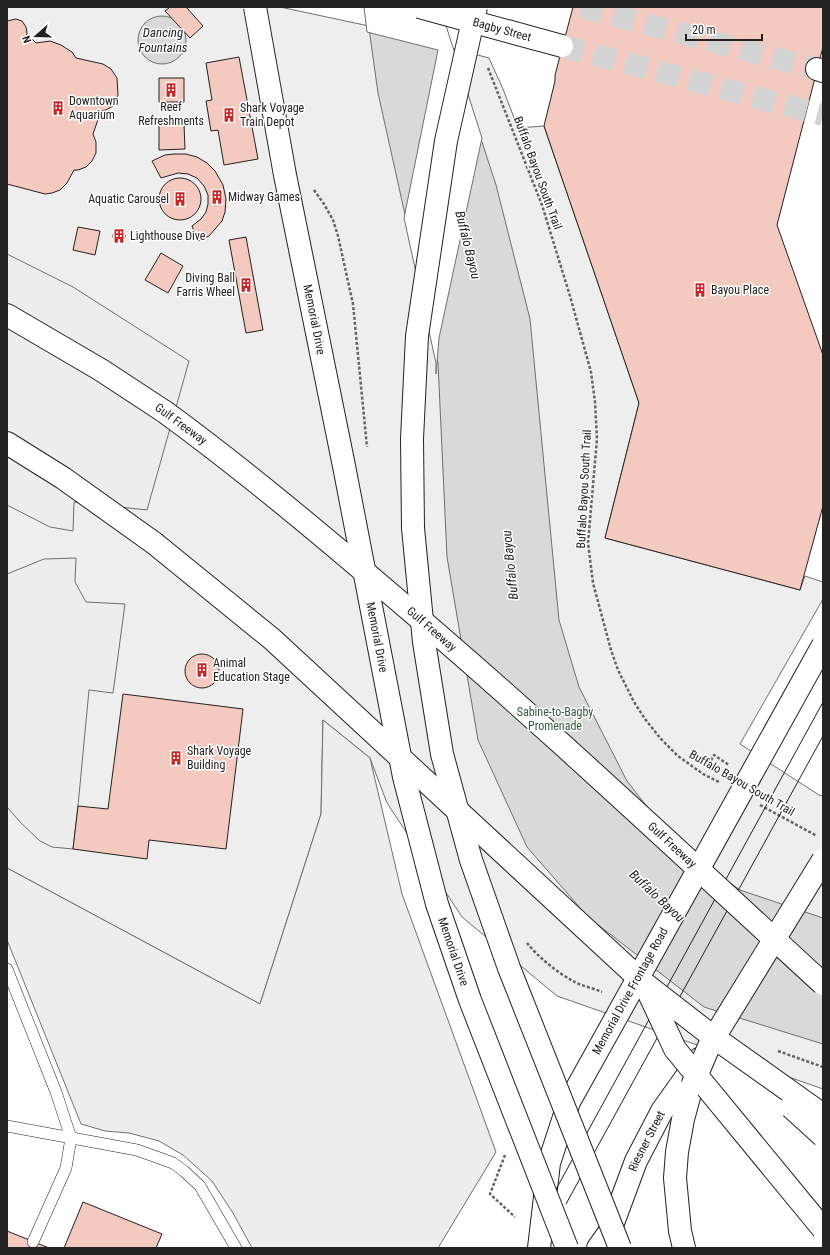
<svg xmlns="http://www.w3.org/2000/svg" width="830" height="1255" viewBox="0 0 830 1255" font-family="'Roboto Condensed',sans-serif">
  <rect width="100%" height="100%" fill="#fff"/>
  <path fill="#eee" stroke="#6f6f6f" d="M7 7H280L369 26 489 58 503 89 518 128 544 126 639 403 605 538 800 590 805 576 823 582V599L740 744 819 795 823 796V1089L557 996 462 917 387 803 370 758 323 720 321 814 260 1004 7 868Z"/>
  <path fill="#ededed" stroke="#6f6f6f" d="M7 254 73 287 189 361 147 510 74 502 73 531 50 527 7 505Z
    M76 558 75 582 86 602 125 604 113 693 89 690 78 806 73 849 52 847 40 841 21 823 7 807V574L44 559Z
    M323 720 370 758 402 894 496 1152 438 1248H252L233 1213 212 1181 183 1155 159 1141 129 1133 105 1131 81 1124 7 940V868L260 1004 321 814Z"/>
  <path fill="#d9d9d9" stroke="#6f6f6f" d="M366 7H438L496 185 530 319 559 620 579 687 627 781 676 844 740 890 823 918V1044L704 1007 588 917 527 847 478 740 447 557 438 363 378 93Z
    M138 40a24 24 0 1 1 48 0a24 24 0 1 1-48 0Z"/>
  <path fill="#fff" stroke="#6f6f6f" d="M364 7H440L482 138 439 338 436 374V363L404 218 438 50 367 32Z"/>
  <path fill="#f3c9c0" stroke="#222" d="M170 7H186L203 26 190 38 165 11Z
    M573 7H823V47L777 225 823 355V506L800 590 605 538 639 403 544 126 555 81V75Z
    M16 19 22 21 26 27 27 33 26 37 32 39 36 43 50 41 61 45 72 52 76 58 103 64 111 69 117 78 118 95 113 106 106 110 101 111 93 134 96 142V153L92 161 86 167 78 170H74L67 183 60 190 52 193 45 194 7 184V21Z
    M239 57 258 159 224 165 218 130 211 131 206 101 212 100 206 63Z
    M159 78H184V102H159Z
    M159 124H184L185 149 159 150Z
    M174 154H186L197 157 207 163 215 171 223 185 226 199 225 212 222 221 209 236 198 241 192 226 201 219 206 212 208 204V195L204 186 197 178 188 174 178 173 161 178 152 161 165 155Z
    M159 199a21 21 0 1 1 42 0a21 21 0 1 1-42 0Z
    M78 227 100 231 95 255 73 250Z
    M113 236a6 6 0 1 1 12 0a6 6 0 1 1-12 0Z
    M246 237 263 330 246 333 229 240Z
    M161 253 183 266 168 293 145 280Z
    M185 671a17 17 0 1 1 34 0a17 17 0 1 1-34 0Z
    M123 694 243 709 226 849 149 840 147 859 73 849 78 806 108 809Z
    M83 1202 162 1234 156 1248H64Z
    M7 1231 49 1248H7Z"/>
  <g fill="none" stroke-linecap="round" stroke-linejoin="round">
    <path stroke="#d3d3d3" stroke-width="22" stroke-dasharray="22 11" stroke-linecap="butt" d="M581 7 817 69
      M562 46 823 115"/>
    <defs>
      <path id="lane" d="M7 969 56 1092 71 1138 66 1168 33 1242
        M7 1126 137 1150 173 1163 184 1171 200 1186 236 1248"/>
      <g id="secondary">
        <path d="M817 69 823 71"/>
        <path d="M539 1248 549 1163 569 1102 608 1032"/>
        <path id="s1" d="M598 1248 610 1231 636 1161 662 1111 699 1059"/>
        <path d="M684 1248 680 1231 675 1178 677 1152 683 1119 692 1086"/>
      </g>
      <path id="highway" d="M7 315 101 370 165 412
        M7 443 63 478 154 543"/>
    </defs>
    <use href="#lane" stroke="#222" stroke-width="12"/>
    <use href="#secondary" stroke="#222" stroke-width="24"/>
    <use href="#highway" stroke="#222" stroke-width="24"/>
    <path stroke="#646464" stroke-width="2.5" stroke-dasharray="3 2" stroke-linecap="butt" d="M488 68 542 205 570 296 591 372 595 402 597 439 588 543 593 583 611 650 618 670 634 702 645 719 661 739 678 756 703 774 719 782
      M314 190 324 204 333 220 338 236 353 304 367 447
      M725 772 710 762 714 755 729 765
      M760 805 817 836
      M527 943C538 957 558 973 573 981 581 986 593 988 602 992
      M778 1051 823 1067
      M505 1155 490 1194 515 1217"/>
    <use href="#lane" stroke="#fff" stroke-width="11"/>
    <use href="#secondary" stroke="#fff" stroke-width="22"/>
    <use href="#highway" stroke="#fff" stroke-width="22"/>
    <path stroke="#222" stroke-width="1" d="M554 1193 823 702
      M566 1204 823 736"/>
    <defs>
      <g id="secondary-bridge">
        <path id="s2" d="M255 7 285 175 344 466 404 777 437 904 470 1000 567 1248"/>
        <path id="s3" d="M419 7 562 46"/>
        <path d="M476 7 446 141 417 336 412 439 413 528 424 642 442 754 471 860 509 968 620 1248"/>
        <path d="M608 1032 823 645"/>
        <path d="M692 1086 710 1044 823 860"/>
      </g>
      <g id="highway-bridge">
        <path id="s4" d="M165 412C239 466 310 525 380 585 532 713 677 850 823 984"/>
        <path d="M154 543 272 639 645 984 712 1036 823 1115"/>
        <path d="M646 987 675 1049 823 1229"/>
        <path d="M791 1107 823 1136"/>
      </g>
    </defs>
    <use href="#secondary-bridge" stroke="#222" stroke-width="24" stroke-linecap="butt"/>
    <use href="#highway-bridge" stroke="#222" stroke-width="24" stroke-linecap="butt"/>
    <use href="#secondary-bridge" stroke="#fff" stroke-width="22"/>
    <use href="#highway-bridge" stroke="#fff" stroke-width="22"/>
  </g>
  <defs>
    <symbol id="building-bare" viewBox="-9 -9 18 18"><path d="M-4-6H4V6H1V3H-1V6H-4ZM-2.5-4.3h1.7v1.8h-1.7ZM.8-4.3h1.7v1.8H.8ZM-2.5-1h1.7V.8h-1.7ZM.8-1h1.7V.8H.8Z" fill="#c62828" stroke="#fff" stroke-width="2.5" paint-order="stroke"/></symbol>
  </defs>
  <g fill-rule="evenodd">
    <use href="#building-bare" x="161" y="80" width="20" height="20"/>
    <use href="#building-bare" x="48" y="98" width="20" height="20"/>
    <use href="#building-bare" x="219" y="105" width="20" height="20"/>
    <use href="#building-bare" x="207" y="187" width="20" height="20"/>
    <use href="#building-bare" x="170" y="189" width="20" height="20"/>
    <use href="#building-bare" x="109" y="226" width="20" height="20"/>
    <use href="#building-bare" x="236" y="275" width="20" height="20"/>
    <use href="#building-bare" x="690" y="280" width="20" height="20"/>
    <use href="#building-bare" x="192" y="660" width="20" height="20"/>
    <use href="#building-bare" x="166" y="748" width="20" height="20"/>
  </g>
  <g text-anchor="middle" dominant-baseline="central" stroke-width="3" stroke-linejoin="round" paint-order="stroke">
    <g font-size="12" fill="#222" stroke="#fff">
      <text stroke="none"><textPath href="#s3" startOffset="86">Bagby Street</textPath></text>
      <text transform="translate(538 173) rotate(70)">Buffalo Bayou South Trail</text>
      <text stroke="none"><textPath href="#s2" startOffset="318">Memorial Drive</textPath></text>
      <text transform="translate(181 424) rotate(36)">Gulf Freeway</text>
      <text transform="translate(584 489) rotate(-87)">Buffalo Bayou South Trail</text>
      <text stroke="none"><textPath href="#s4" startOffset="344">Gulf Freeway</textPath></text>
      <text stroke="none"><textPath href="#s2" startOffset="642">Memorial Drive</textPath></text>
      <text transform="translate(742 783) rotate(30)">Buffalo Bayou South Trail</text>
      <text stroke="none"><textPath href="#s4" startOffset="667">Gulf Freeway</textPath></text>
      <text stroke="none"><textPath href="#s2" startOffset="966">Memorial Drive</textPath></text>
      <text transform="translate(630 991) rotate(-61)">Memorial Drive Frontage Road</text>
      <text stroke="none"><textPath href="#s1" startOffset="118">Riesner Street</textPath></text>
    </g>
    <g font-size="12" fill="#222" stroke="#fff" text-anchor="start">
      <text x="69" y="101">Downtown<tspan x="69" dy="14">Aquarium</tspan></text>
      <text x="171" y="107" text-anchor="middle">Reef<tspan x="171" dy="14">Refreshments</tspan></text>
      <text x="240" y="108">Shark Voyage<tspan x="240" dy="14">Train Depot</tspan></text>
      <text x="228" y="197">Midway Games</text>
      <text x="169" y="199" text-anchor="end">Aquatic Carousel</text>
      <text x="130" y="236">Lighthouse Dive</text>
      <text x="235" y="278" text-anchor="end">Diving Ball<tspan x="235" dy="14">Farris Wheel</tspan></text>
      <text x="711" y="290">Bayou Place</text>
      <text x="213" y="663">Animal<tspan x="213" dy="14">Education Stage</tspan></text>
      <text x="187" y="751">Shark Voyage<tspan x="187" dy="14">Building</tspan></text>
    </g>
    <g font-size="12" fill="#2f5e38" stroke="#fff">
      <text x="555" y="712">Sabine-to-Bagby<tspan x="555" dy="14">Promenade</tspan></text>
    </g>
    <g font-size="13" font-style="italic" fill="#222" stroke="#fff">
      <text x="163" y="32">Dancing<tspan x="163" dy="15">Fountains</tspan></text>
      <text transform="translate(468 245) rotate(76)">Buffalo Bayou</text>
      <text transform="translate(510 565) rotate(-96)">Buffalo Bayou</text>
      <text transform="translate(657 896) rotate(43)">Buffalo Bayou</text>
    </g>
  </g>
  <rect width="830" height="1255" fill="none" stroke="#222222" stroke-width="16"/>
  <g transform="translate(36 36) rotate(250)" stroke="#ffffff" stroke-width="3" paint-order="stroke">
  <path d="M0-3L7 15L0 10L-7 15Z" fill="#222222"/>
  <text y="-6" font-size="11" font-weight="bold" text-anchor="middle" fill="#222222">N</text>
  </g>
  <path d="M686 34v6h76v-6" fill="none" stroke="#222222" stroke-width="2"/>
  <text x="692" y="34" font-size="12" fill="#222222" stroke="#ffffff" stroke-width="3" paint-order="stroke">20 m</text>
</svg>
